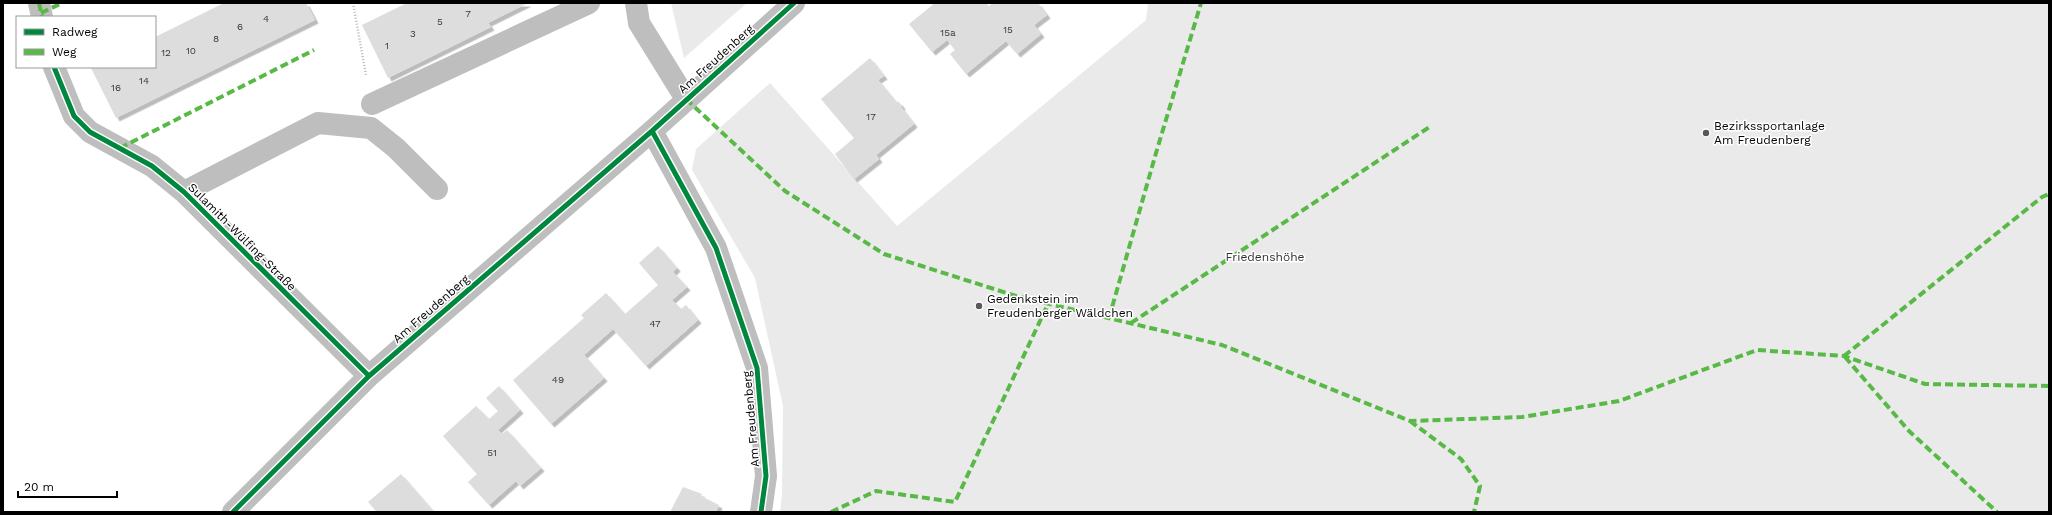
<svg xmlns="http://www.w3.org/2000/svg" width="2052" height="515" viewBox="0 0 2052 515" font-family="'Work Sans',sans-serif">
  <defs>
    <filter id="shadow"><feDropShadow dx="3.5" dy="3.5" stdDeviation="0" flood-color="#0004"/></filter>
  </defs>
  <rect width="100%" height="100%" fill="#fff"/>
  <path fill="#eaeaea" d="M671 3H747L684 58Z
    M1148 3H2049V512H780L782 495 783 406 755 278 692 170 696 149 770 83 897 226 1146 20Z"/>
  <path fill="#ddd" filter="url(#shadow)" d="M224 3H306L315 20 116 118 91 68 155 67V37Z
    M407 3H528L488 23 491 27 388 78 362 25Z
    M935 3H986L989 6 993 3H1038L1047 15 1034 25 1041 34 1017 54 1006 41 966 74 950 54 955 50 947 40 932 52 909 24Z
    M870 58 884 76 878 80 897 103 898 101 902 106 901 107 914 124 876 155 879 159 854 179 835 154 854 138 821 99Z
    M658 246 677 268 673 272 687 287 672 300 681 309 686 305 698 320 646 366 613 329 584 355 604 378 551 424 513 380 584 318 581 315 606 293 625 314 658 285 639 263Z
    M499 386 520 410 498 430 502 434 507 430 541 468 520 486 516 481 489 505 468 482 477 474 443 436 476 406 489 419 498 411 486 398Z
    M401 474 434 512H377L368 502Z
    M683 487 702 494 701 496 719 505 716 512H670Z"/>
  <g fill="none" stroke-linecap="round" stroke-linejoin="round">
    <path stroke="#b8b8b8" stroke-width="2.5" stroke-dasharray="1 2" stroke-linecap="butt" d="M353 3 366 75"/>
    <path stroke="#bebebe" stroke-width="22" d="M39 3 42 17
      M636 3 639 23 686 99
      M54 67 74 116 90 132 152 166 184 192 369 376
      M372 104 589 3
      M652 131 716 248 757 368 766 476 761 512
      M184 192 318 123 371 128 396 148 437 189
      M233 512 369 376 652 131 794 3"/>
    <path stroke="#58b947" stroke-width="4" stroke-dasharray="8 4" stroke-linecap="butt" d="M39 3 42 17
      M41 13 62 3
      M686 99 785 191 884 254 1016 296 1222 345 1410 421 1522 417 1619 401 1757 350 1844 356 1925 384 2049 386
      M120 148 314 50
      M1109 318 1156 153 1201 3
      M1131 323 1431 126
      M1844 356 2042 197 2049 194
      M1845 357 1909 431 1997 512
      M1410 421 1461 459 1480 486 1474 512
      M831 512 876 491 955 502 1048 304"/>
    <defs>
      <path id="cycleway" d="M54 67 74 116 90 132 152 166 184 192 369 376
        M652 131 716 248 757 368 766 476 761 512
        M233 512 369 376 652 131 794 3"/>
    </defs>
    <use href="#cycleway" stroke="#fff" stroke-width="8"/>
    <use href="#cycleway" stroke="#00873e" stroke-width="5"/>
  </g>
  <g fill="#595959" stroke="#fff" stroke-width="1.5">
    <circle cx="1706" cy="133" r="4"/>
    <circle cx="979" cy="306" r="4"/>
  </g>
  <g text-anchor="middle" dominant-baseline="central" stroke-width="3" stroke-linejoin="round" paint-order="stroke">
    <g font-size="10" fill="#373737">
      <text x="468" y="13">7</text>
      <text x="266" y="18">4</text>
      <text x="440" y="21">5</text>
      <text x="240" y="26">6</text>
      <text x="1008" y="29">15</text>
      <text x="948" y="32">15a</text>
      <text x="413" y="33">3</text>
      <text x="216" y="38">8</text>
      <text x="387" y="45">1</text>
      <text x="191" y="50">10</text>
      <text x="166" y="52">12</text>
      <text x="144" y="80">14</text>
      <text x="116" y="87">16</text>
      <text x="871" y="116">17</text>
      <text x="655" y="323">47</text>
      <text x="558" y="379">49</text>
      <text x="492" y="452">51</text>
    </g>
    <g font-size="12" fill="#000" stroke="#fff">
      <text transform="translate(716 59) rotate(-42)">Am Freudenberg</text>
      <text transform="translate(242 237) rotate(45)">Sulamith-Wülfing-Straße</text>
      <text transform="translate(431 309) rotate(-41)">Am Freudenberg</text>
      <text transform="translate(751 419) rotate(-95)">Am Freudenberg</text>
    </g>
    <g font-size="12" fill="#000" stroke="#fff" text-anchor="start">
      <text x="1714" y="126">Bezirkssportanlage<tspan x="1714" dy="14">Am Freudenberg</tspan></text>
      <text x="987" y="299">Gedenkstein im<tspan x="987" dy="14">Freudenberger Wäldchen</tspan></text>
    </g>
    <g font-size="12" fill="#303030" stroke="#fff">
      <text x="1265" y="257">Friedenshöhe</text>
    </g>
  </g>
  <rect width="2052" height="515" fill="none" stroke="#000000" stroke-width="8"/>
  <rect x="16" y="16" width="140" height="52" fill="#ffffff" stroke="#999999"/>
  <rect x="24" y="29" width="20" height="6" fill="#00873e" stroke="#999999"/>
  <text x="52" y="36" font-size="12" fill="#000000">Radweg</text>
  <rect x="24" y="49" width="20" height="6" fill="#58b947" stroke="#999999"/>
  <text x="52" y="56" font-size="12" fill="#000000">Weg</text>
  <path d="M18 491v6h99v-6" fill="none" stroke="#000000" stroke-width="2"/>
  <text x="24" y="491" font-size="12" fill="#000000" stroke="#ffffff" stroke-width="3" paint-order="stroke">20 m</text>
</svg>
